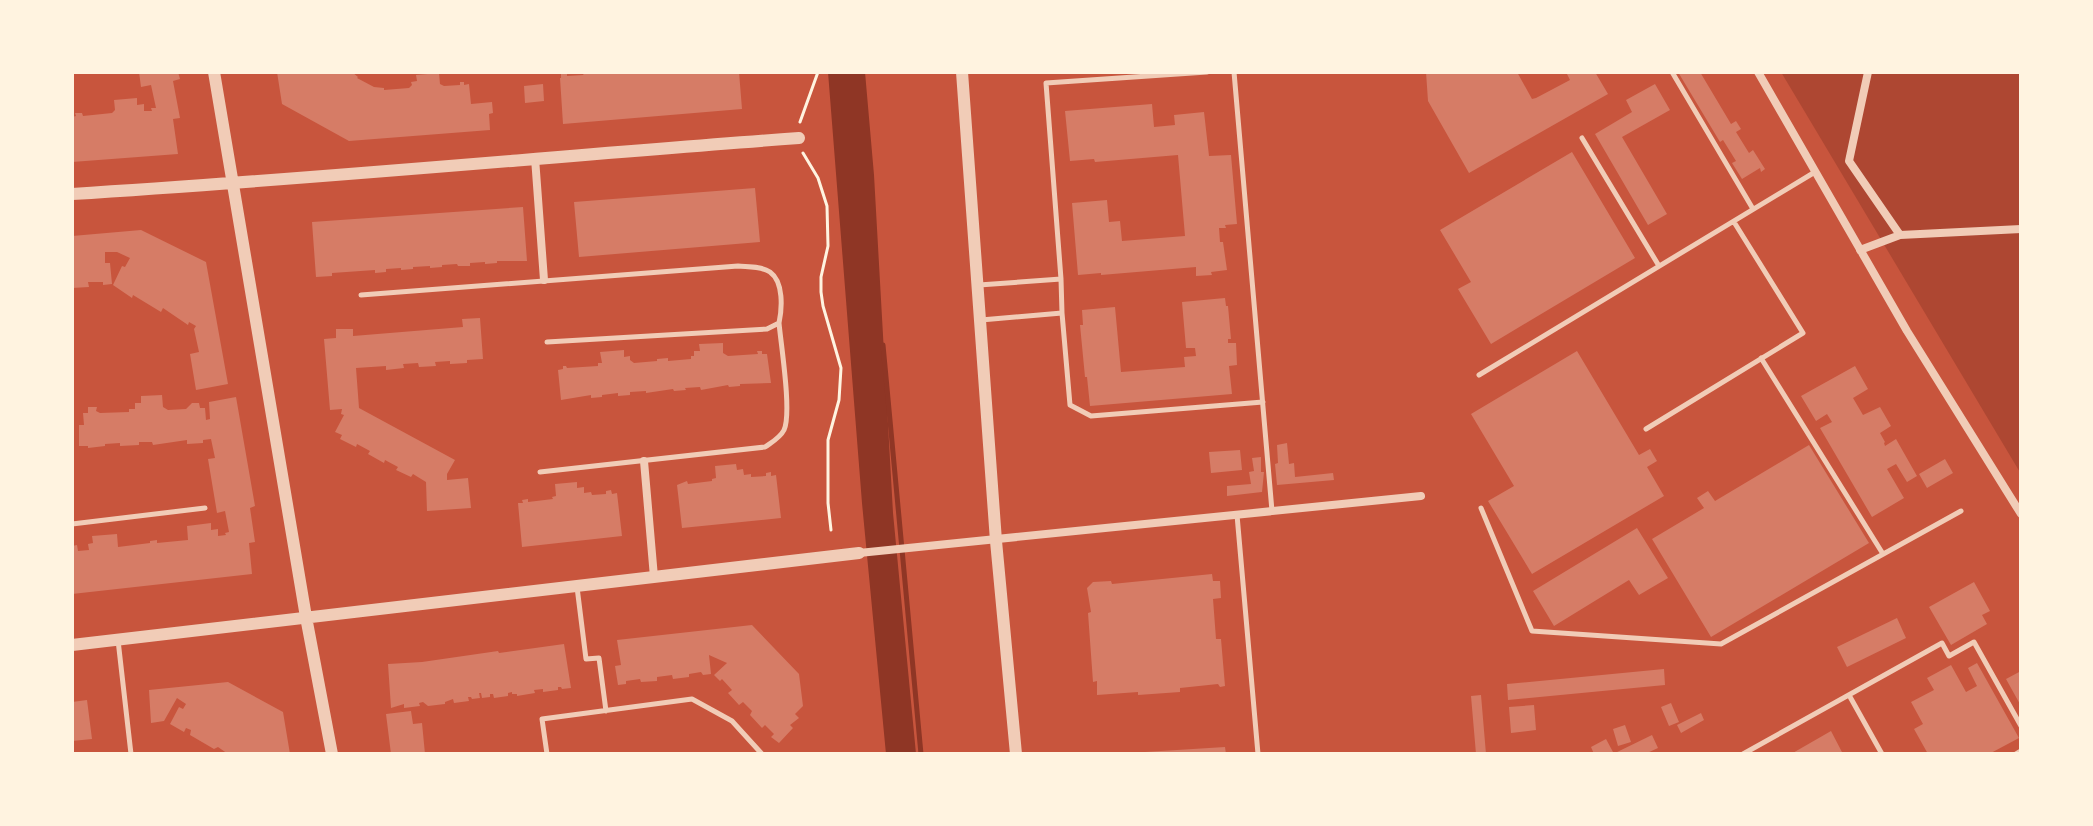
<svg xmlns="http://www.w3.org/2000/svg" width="2093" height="826" viewBox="0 0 2093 826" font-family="'IBM Plex Sans',sans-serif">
  <rect width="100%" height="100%" fill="#c8553d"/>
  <path fill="#ae4732" d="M1781 72H2021V474Z"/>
  <path fill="#8f3625" d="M828 72H865L874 175 893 513 916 754H886L862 503Z"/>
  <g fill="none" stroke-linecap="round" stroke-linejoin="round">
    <path stroke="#8f3625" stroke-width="5" d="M883 345 921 754"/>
  </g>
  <path fill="#d67c66" d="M139 72H178L180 79 173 81 180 118 173 119 178 154 72 162V117L76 116 75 113H82L83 116 112 113 115 110 114 100 137 98V105L144 104V111H152L151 108H156L151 85 141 87Z
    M277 72H352L358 77 357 78 374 87 384 88V90L409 88 412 85 411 82 417 81 416 75 439 73 440 84 444 86 460 85V82H464V85L469 84 471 104 492 102 493 113 489 114 490 130 349 141 282 104Z
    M585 72H739L742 109 563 124 560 78H561V74H567V76L583 75Z
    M1426 72H1517L1532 99 1536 98 1570 80 1566 72H1595L1608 94 1469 173 1428 101Z
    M1678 72H1700L1731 124 1736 121 1741 129 1736 132 1749 153 1753 150 1765 169 1761 172 1760 168 1742 179 1732 163 1736 161 1723 140 1720 142Z
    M543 84 544 101 525 103 524 86Z
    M1655 84 1670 110 1622 137 1667 214 1648 225 1595 134 1632 112 1626 100Z
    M1152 104 1154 127 1175 125 1174 115 1204 112 1209 156 1231 155 1237 224 1225 225 1226 228H1219L1220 242H1223L1227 270 1211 272 1212 275 1196 276V267L1101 275V273L1078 275 1072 203 1107 200 1109 222 1120 221 1122 241 1185 236 1178 155 1095 162 1094 159 1070 161 1065 111Z
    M1572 152 1635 258 1491 344 1458 289 1471 282 1440 230Z
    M755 188 760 242 579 257 574 202Z
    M523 207 527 261H497V263L485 264V262L470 263V266H458L457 264 442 265V267L430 268V266L413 267V269L401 270V268L386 269V272L375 273V270L332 273V276L316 277 312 222Z
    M141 230 206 262 228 384 196 390 190 354 199 352 194 329 196 326 189 322 188 325 163 308 161 312 133 295 132 298 113 285 122 266 125 267 130 258 117 252H105V263H110L112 284 103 285V282H88L89 287 72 288V236Z
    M1225 298 1226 306H1228L1231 339H1228V343H1236L1237 365 1229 366 1232 394 1090 406 1087 377H1085L1080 325H1083L1082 310 1115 307 1121 372 1185 367 1184 357 1196 356 1195 348H1186L1182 302Z
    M480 318 483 359 467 360V363L450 364V361L435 362 436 366 419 367 418 363 403 364 404 368 386 370V366L356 368 359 408 455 460 447 474V480L468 478 471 508 427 511 426 482 413 474 411 477 396 470 398 467 385 460 384 463 368 454 370 451 357 444 356 447 340 439 342 435 335 432 344 415 341 414 342 409 330 410 324 339 336 338V329H353V336L463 327 462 319Z
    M723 343V353L728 356 758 354 757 351H762V354H767L771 383 740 384V386L729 387 728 385 701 390 700 387 685 388 686 390 674 391 673 389 646 393V391L630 392V395L618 396V393L602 395V397L591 398V395L561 400 558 370 563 369V366H566L567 368 598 366V363H602L600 352 624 350V357L630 356V360L634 363 657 361V359L668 358V361L691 359V356H694V351H700L699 344Z
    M1577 351 1639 455 1650 449 1657 461 1647 467 1664 496 1532 574 1488 501 1514 486 1471 414Z
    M1855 366 1868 389 1853 398 1863 415 1880 407 1891 426 1880 433 1885 442 1884 443 1885 446 1896 439 1917 476 1907 482 1896 464 1887 469 1904 498 1872 517 1820 428 1832 422 1827 414 1816 421 1801 396Z
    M162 395 163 407 168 410 186 409 192 403H199L200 408H205L206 420 210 419 209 402 236 397 255 506 250 508 255 542 249 543 252 574 72 594V546L77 545 78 551 89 550 88 544 93 543 92 536 117 534 118 547 150 543V541L157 540V543L188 540 187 526 211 523V530L218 529V536L226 535 225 533 229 532 225 511 217 513 208 459 215 458 211 439 203 440V443L187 444V440L153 445 152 442H139V445L120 446V443L105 444V446L88 448V446H79V425H84L83 413H88V407H97L96 411 100 413 129 412V409H135V403H141V396Z
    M1287 443 1289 464 1294 463 1295 477 1333 473 1334 480 1277 485 1275 464 1278 463 1277 445Z
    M1809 445 1869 543 1711 637 1652 539 1704 508 1697 498 1708 491 1715 501Z
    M1240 450 1242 470 1211 473 1209 452Z
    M1261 457V472H1264L1262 492 1227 496V486L1251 484 1249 472 1254 471 1252 458Z
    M1945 459 1953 473 1927 488 1919 474Z
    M736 464 737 470 743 469 744 475 751 474V477L766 476V473L771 472V476L776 475 781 518 682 528 677 485 687 481 688 484 712 481V479L716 478 715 466Z
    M577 482V488L584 487V493L591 492 592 495 606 494V491L611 490 612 494 617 493 622 536 522 547 518 503H523L522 500 528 499V502L553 499 552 497 556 496 555 484Z
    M1637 528 1668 578 1639 595 1629 580 1554 626 1533 591Z
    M1212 574 1213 581H1220L1221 598 1213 599 1216 639H1221L1225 686 1220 687 1218 684 1180 688V692L1138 695V692L1097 695V681L1093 682 1088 613 1091 612 1087 588 1093 582 1111 581 1112 584Z
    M1974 582 1990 611 1982 615 1987 624 1951 645 1929 607Z
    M1897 618 1906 638 1847 667 1837 647Z
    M752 625 799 674 803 706 795 714 799 718 790 725 793 728 779 743 771 737 774 734 765 725 762 728 750 715 752 711 743 702 739 705 728 693 732 690 722 679 720 681 714 675 727 663 709 655 711 674 703 675 701 672 689 674V677L673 679 672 675 657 677V681L641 682 640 679 626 681V684L618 685 615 666 621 665 617 640Z
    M564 644 571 688 562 689 561 687H558V690L543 692V689L534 690 535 693 517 696V694H512V692L508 693V696L494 698 493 694H490V697L482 698 481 693H479L480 698 472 699 471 697H468L469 701 454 703 453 699 445 702V704L428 706 423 702 419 703 420 706 404 708V704L391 708 388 664 422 662 498 651 499 653Z
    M1977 663 2019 738 1989 754H1928L1914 729 1923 724 1911 702 1934 690 1927 678 1951 665 1966 692 1977 686 1968 668Z
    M1664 669 1665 685 1508 700 1507 684Z
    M2021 671V706L2006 679Z
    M228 682 283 712 290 754H228L218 747 214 749 190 735 191 730 186 728 184 732 170 724 179 707 183 709 186 704 177 698 164 721 151 723 149 690Z
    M1481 695 1486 754H1476L1471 696Z
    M87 700 92 739 72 741V702Z
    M1671 703 1679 722 1669 726 1661 707Z
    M1534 705 1536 730 1511 733 1509 707Z
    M411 711 413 724 422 723 425 754H391L386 714Z
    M1701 713 1704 720 1681 733 1677 725Z
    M1625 725 1631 742 1618 746 1613 729Z
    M1831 731 1843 754H1791Z
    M1652 735 1658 748 1645 754H1613Z
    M1606 739 1613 752 1594 754 1591 747Z
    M1225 747 1226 754H1145V752Z"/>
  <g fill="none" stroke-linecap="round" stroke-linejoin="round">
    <path stroke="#fff3e0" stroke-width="3" d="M800 122 818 72
      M803 153 818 178 827 206 828 246 821 277V292L823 306 841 368 839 400 828 440V503L831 530"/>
    <path stroke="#f1ccb7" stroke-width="5" d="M1234 72 1272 511
      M1672 72 1753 209
      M1582 138 1659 266
      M1061 279 1046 83 1207 72
      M979 285 1061 279 1062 313 981 320
      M361 295 738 266C748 267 761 266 770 272 784 282 782 309 779 323L767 329 547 342
      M1062 313 1070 405 1091 416 1263 402
      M1761 358 1883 554
      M1479 375 1815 172
      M1646 429 1803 333 1734 222
      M540 472 765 447C772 442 780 438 784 430 792 413 781 345 779 323
      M1481 508 1532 631 1721 644 1961 511
      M1237 515 1258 754
      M72 524 205 508
      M577 587 586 659 599 658 606 711
      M118 640 131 754
      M1849 695 1882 754
      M547 754 542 719 692 699 732 721 762 754
      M1743 754 1942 643 1949 656 1974 642 2021 726
      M2016 754 2021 751"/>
    <path stroke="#f1ccb7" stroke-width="8" d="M1758 72 1907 331 2021 514
      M1868 72 1849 161 1900 235
      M535 158 544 280
      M1860 250 1900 235 2021 229
      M644 461 654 577
      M859 553 1421 496"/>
    <path stroke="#f1ccb7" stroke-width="12" d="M214 72 306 617 332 754
      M962 72 996 541 1016 754
      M72 194C315 179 556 156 799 138
      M72 645 859 553"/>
  </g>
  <rect width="2093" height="826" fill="none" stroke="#fff3e0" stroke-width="148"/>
</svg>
